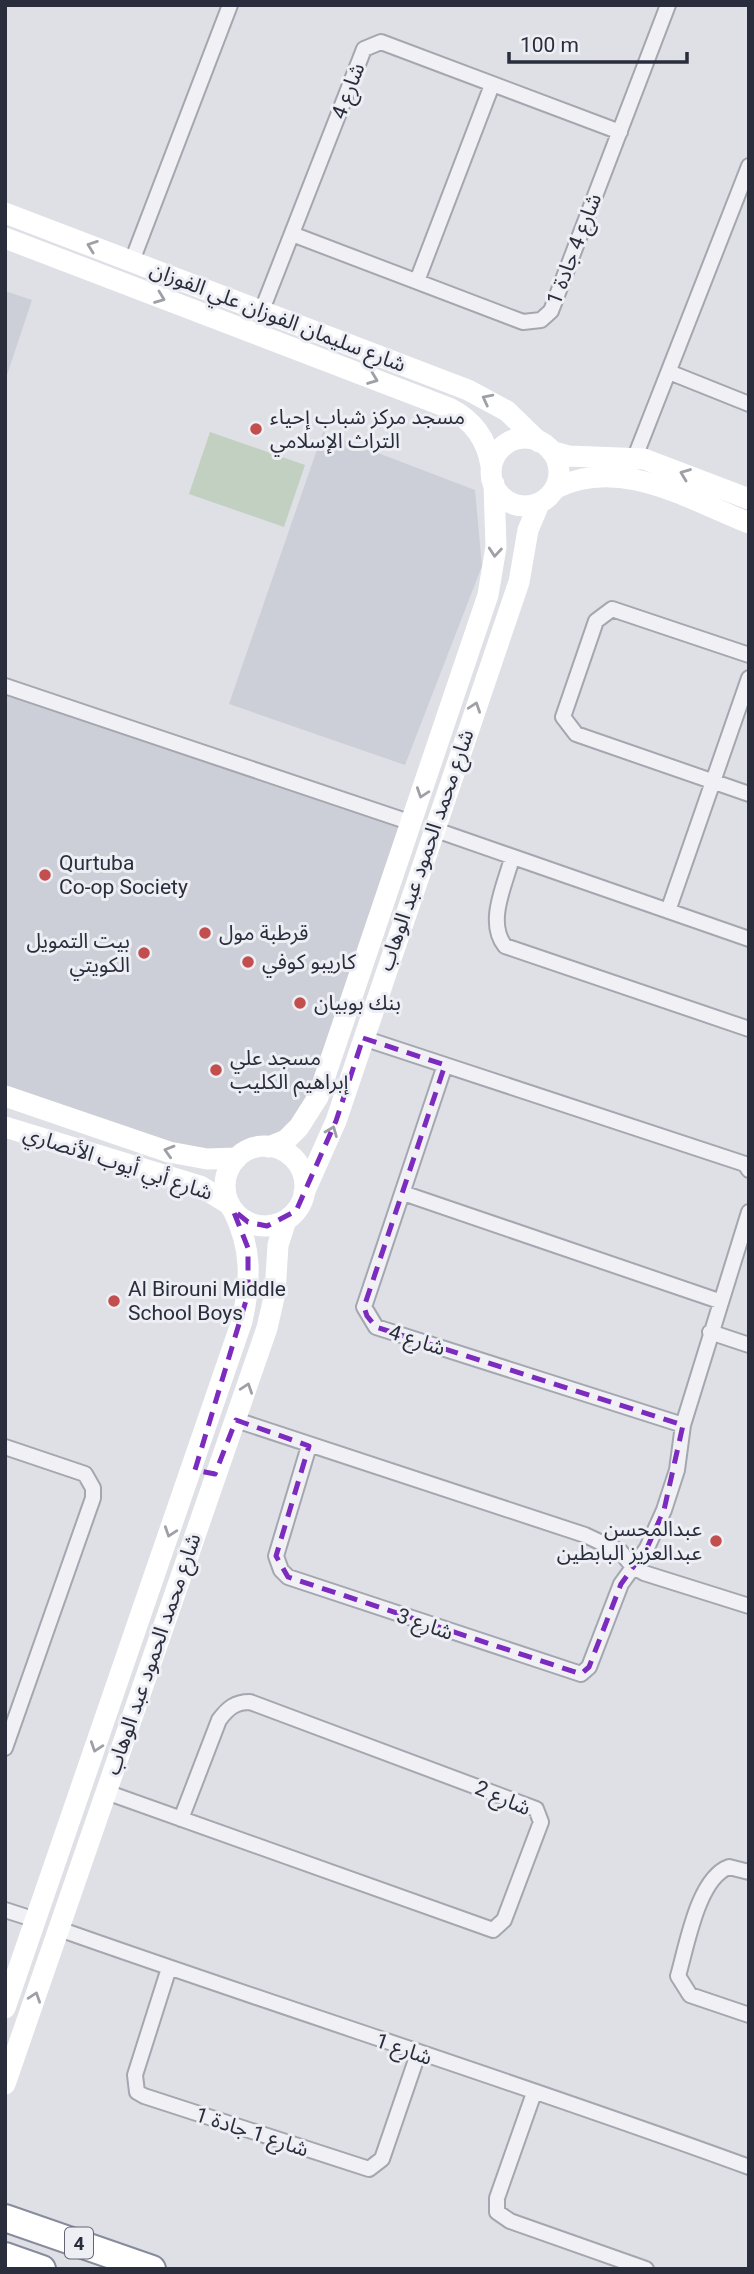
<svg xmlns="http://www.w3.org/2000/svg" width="754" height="2274" viewBox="0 0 754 2274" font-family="Roboto,'Noto Sans Arabic',sans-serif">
  <rect width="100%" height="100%" fill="#dee0e6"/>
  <path fill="#cdcfd8" d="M5 291 32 300 5 381Z
    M323 432 475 490 482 566 405 765 229 704Z
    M5 686 412 823 309 1113 262 1147 219 1159 5 1096Z"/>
  <path fill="#c1d0c0" d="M210 432 305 465 284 527 189 494Z"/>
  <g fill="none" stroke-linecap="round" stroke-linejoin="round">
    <defs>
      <path id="street" d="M292 234 523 322 541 320 551 311 668 5
        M132 261 230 5
        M417 281 492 85
        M262 310 364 49 381 42 620 132
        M669 372 749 404
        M635 457 749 166
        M749 655 612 609 596 621 563 717 576 734 749 794
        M5 686 412 823
        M433 829 749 939
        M512 858C505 885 486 922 505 946L749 1029
        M668 911 749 678
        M363 1038 745 1164 749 1170
        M445 1065 364 1307 376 1327 683 1425
        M403 1193 719 1301
        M710 1332 749 1345
        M236 1420 585 1535 621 1552 632 1566 644 1573 749 1606
        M309 1446 276 1556 281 1570 288 1577 581 1674 589 1667 621 1584 647 1548 664 1510 677 1470 683 1425 749 1212
        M5 1447 85 1474 93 1488V1498L5 1748
        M106 1792 493 1930 504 1920 541 1822 536 1809 250 1702C235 1702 228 1708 219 1720L181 1819
        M749 1872 729 1867C698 1878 687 1945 678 1976L690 1995 749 2015
        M5 1910 36 1920
        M59 1929C288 2010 520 2083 749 2167
        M169 1968 135 2075 137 2092 144 2096 369 2169 382 2159 418 2054
        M534 2093 497 2198V2212L510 2221 646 2269"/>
      <path id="highway" d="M5 2218 152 2269
        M5 2256 42 2269"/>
    </defs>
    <use href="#street" stroke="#a4a7b0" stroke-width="18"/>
    <use href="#highway" stroke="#878c9c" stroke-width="30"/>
    <use href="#street" stroke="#f1f1f5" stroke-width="14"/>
    <path stroke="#fff" stroke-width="21" d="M5 213 468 390 507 411 539 442
      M5 238 449 408C473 420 487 439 491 466
      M491 472a34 34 0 1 1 68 0a34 34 0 1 1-68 0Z
      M551 451 569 456 644 459 749 499
      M556 488C620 456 688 499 749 523
      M5 1096 169 1152 207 1159 237 1158
      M5 1127 200 1186 229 1204
      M225 1186a40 40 0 1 1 80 0a40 40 0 1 1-80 0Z
      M269 1147 286 1140 299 1127 318 1097 488 595 496 547 494 484
      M304 1193 336 1121 519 582 528 530 539 504
      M5 2008 242 1321C251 1280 252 1248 233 1210
      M5 2084 267 1328 275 1293 278 1245 286 1220"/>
    <use href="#highway" stroke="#fff" stroke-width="26"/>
  </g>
  <defs><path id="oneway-chevron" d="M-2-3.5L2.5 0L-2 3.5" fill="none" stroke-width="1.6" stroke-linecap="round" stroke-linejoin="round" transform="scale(1.75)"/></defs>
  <g stroke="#9fa0a7">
    <use href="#oneway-chevron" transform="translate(92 246) rotate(-160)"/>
    <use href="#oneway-chevron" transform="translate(160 298) rotate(21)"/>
    <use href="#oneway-chevron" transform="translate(373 379) rotate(21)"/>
    <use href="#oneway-chevron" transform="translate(487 399) rotate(-153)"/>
    <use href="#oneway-chevron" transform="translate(685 474) rotate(-159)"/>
    <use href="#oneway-chevron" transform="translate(495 552) rotate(95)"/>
    <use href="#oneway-chevron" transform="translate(475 707) rotate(-71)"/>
    <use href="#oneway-chevron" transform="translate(422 793) rotate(109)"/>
    <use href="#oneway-chevron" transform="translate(332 1131) rotate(-68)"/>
    <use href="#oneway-chevron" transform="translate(169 1151) rotate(-164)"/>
    <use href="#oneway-chevron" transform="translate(247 1388) rotate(-71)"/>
    <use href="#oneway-chevron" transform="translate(170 1532) rotate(109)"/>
    <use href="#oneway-chevron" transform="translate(96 1747) rotate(109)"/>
    <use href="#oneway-chevron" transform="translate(35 1997) rotate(-71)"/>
  </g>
  <path fill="none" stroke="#7b2cbf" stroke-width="5" stroke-dasharray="14 9" stroke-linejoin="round" d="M363 1038 445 1065 364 1307 367 1316 376 1327 683 1425 664 1510 647 1548 621 1584 589 1667 581 1674 288 1577 276 1556 309 1446 236 1420 215 1474 195 1470 248 1294V1248L233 1210 248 1222 267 1226 296 1211 336 1121Z"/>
  <g fill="#c24f4d" stroke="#eeeff4" stroke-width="2.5">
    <circle cx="256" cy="429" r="7"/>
    <circle cx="45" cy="875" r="7"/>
    <circle cx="205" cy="933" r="7"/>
    <circle cx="144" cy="953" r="7"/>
    <circle cx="248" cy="962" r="7"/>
    <circle cx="300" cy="1003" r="7"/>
    <circle cx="216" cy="1070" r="7"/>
    <circle cx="114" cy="1301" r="7"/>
    <circle cx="716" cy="1541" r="7"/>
  </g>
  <g text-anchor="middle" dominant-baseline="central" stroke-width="6" stroke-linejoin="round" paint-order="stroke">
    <rect fill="#eeeff4" stroke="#646773" stroke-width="2" x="65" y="2227.5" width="28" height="31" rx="5"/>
    <g font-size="19" font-weight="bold" fill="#292d3c">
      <text x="79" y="2243">4</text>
    </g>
    <g font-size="21" fill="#292d3c" stroke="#eeeff4">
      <text transform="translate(348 91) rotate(-69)">شارع 4</text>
      <text transform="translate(574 249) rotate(-69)">شارع 4 جادة 1</text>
      <text transform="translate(278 317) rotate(21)">شارع سليمان الفوزان علي الفوزان</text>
      <text transform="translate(426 850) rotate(-71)">شارع محمد الحمود عبد الوهاب</text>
      <text transform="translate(118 1163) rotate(18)">شارع أبي أيوب الأنصاري</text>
      <text transform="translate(417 1340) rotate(18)">شارع 4</text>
      <text transform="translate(425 1624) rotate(19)">شارع 3</text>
      <text transform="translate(153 1654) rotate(-71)">شارع محمد الحمود عبد الوهاب</text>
      <text transform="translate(503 1798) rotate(23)">شارع 2</text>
      <text transform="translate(404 2049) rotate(19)">شارع 1</text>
      <text transform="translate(252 2132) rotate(18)">شارع 1 جادة 1</text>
    </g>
    <g font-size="21" fill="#292d3c" stroke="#eeeff4" text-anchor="start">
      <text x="270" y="417">مسجد مركز شباب إحياء<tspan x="270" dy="24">التراث الإسلامي</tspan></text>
      <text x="59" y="863">Qurtuba<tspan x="59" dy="24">Co-op Society</tspan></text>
      <text x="219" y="933">قرطبة مول</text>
      <text x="130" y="941" text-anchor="end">بيت التمويل<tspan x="130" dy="24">الكويتي</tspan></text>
      <text x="262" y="962">كاريبو كوفي</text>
      <text x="314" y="1003">بنك بوبيان</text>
      <text x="230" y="1058">مسجد علي<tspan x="230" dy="24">إبراهيم الكليب</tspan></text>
      <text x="128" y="1289">Al Birouni Middle<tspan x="128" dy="24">School Boys</tspan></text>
      <text x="702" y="1529" text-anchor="end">عبدالمحسن<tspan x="702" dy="24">عبدالعزيز البابطين</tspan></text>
    </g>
  </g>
  <rect width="754" height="2274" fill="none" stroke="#292d3c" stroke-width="14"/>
  <path d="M509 52v10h178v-10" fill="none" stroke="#292d3c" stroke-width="3.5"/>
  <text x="520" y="52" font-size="21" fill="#292d3c" stroke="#eeeff4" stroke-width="5" paint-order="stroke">100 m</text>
</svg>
